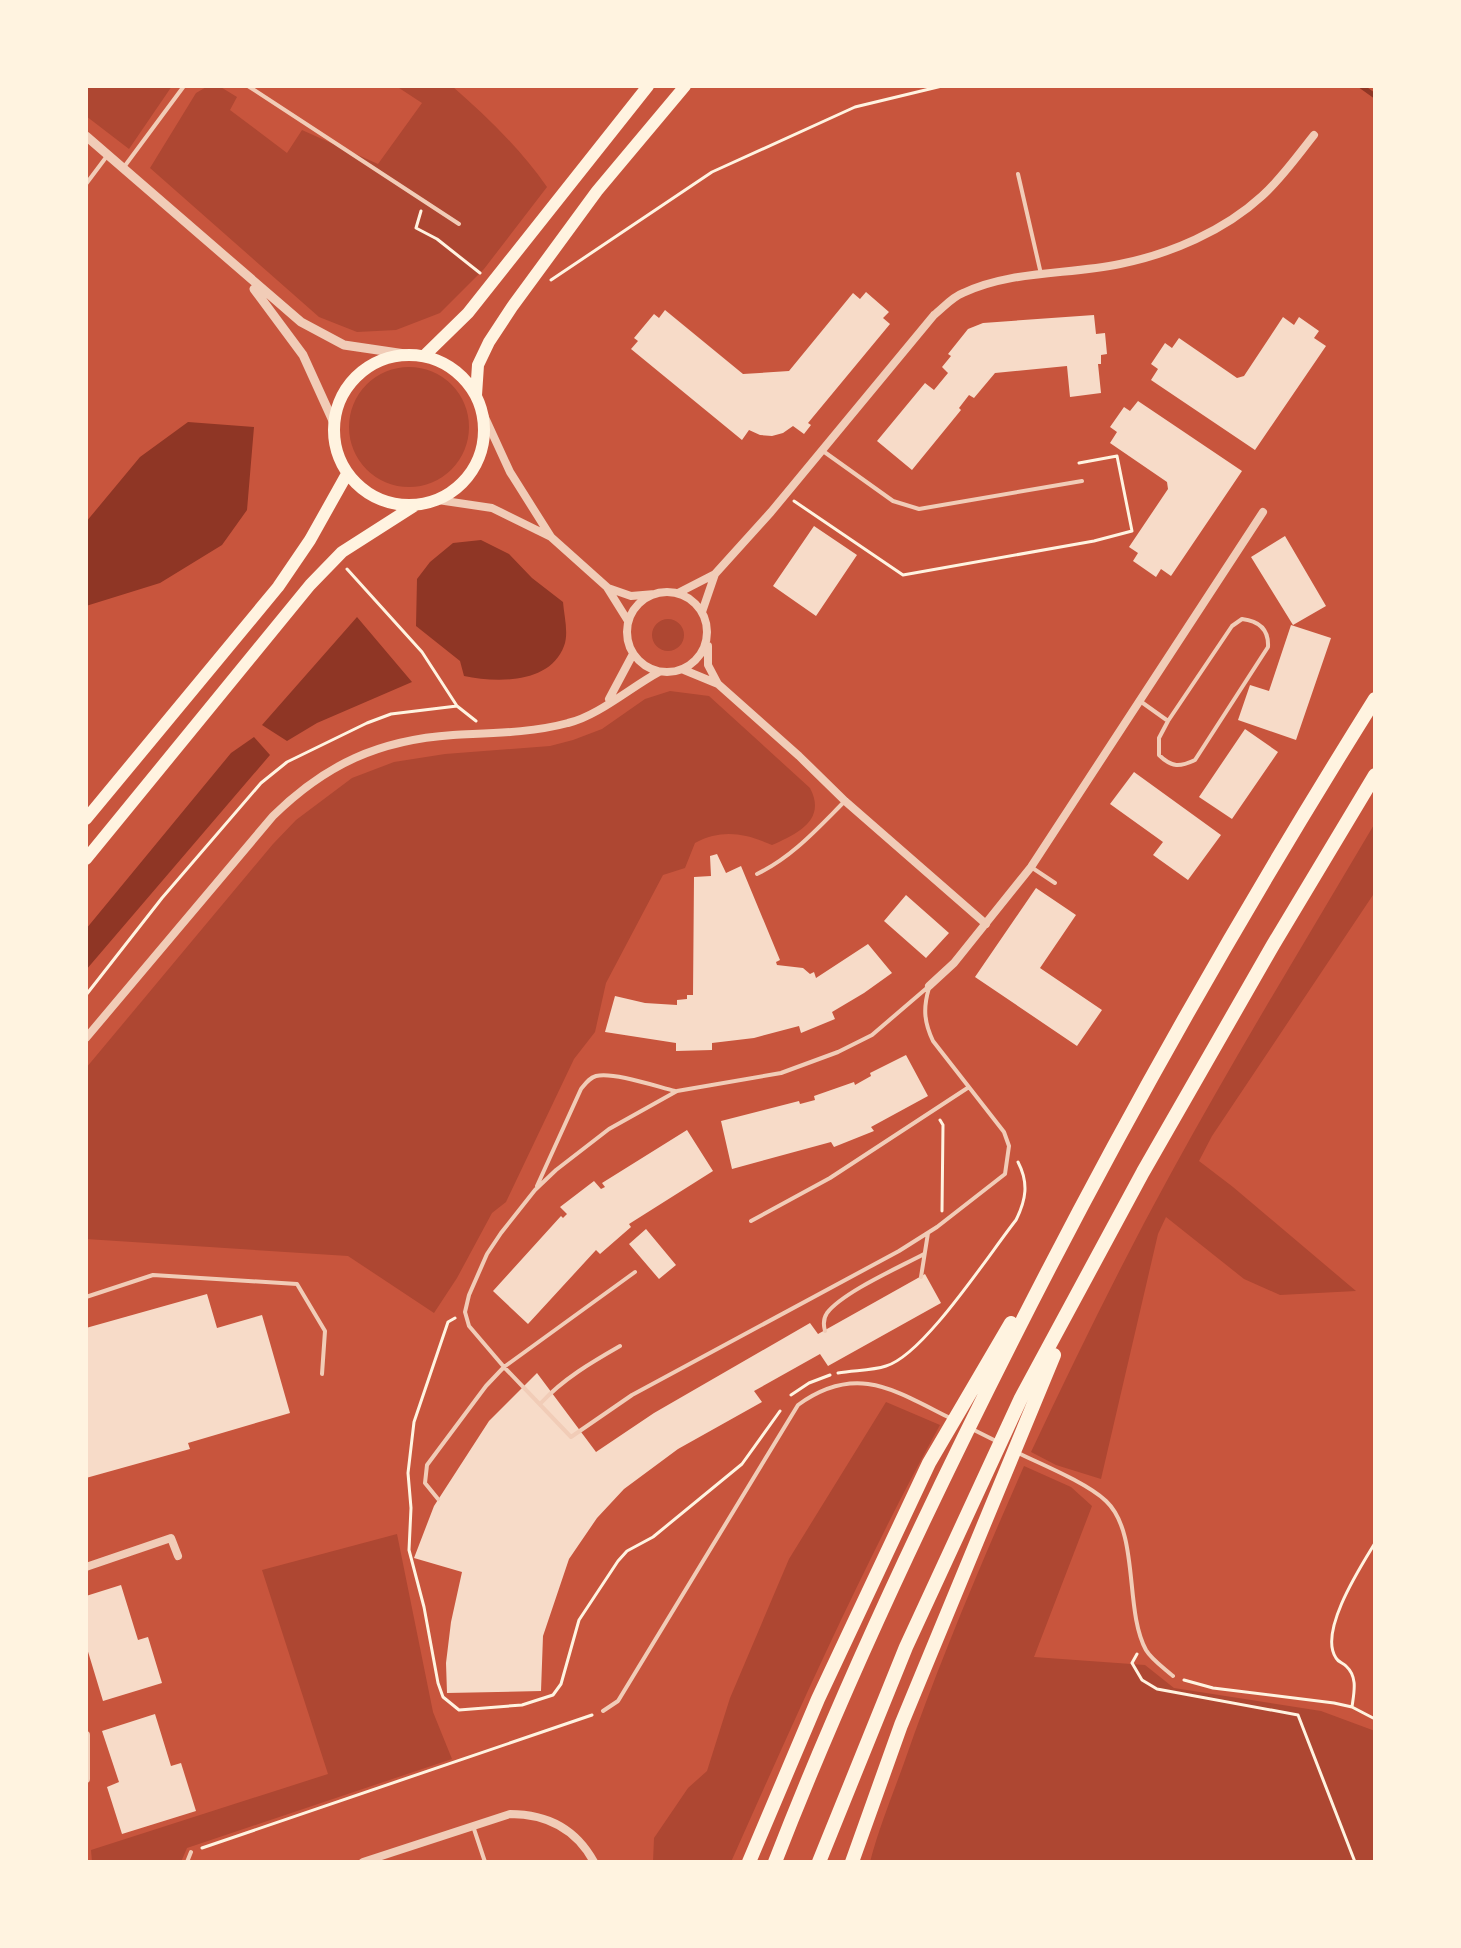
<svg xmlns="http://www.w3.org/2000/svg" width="1461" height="1948" viewBox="0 0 1461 1948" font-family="Roboto,sans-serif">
  <rect width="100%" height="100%" fill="#c8553d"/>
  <path fill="#ae4732" d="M86 86H172L129 149 86 116Z
    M208 86H219L237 97 230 110 287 153 302 130 378 164 422 103 396 86H452C487 117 520 148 547 187L484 269 440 313 396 330 357 332 319 317 150 168 196 93Z
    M349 427a60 60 0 1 1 120 0a60 60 0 1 1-120 0Z
    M652 635a16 16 0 1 1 32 0a16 16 0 1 1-32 0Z
    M670 691 709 696 810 788C827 820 797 834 772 845 744 833 722 829 695 843L685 868 663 875 606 983 595 1032 574 1059 506 1202 492 1213 457 1278 434 1313 348 1256 86 1239V1068L273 844 296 820 352 778 394 762 445 754 550 746 573 740 602 729 645 699Z
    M1375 823V892L1212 1136 1199 1161 1233 1187 1356 1291 1280 1295 1244 1279 1166 1217 1158 1234 1101 1479 1056 1465 1031 1452C1075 1359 1120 1266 1170 1175 1235 1056 1306 940 1375 823Z
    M886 1402 940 1425C862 1567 797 1714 731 1862H653L654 1838 688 1788 707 1771 730 1698 789 1559Z
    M1024 1466 1071 1487 1092 1506 1034 1657 1145 1665 1174 1688 1321 1711 1375 1731V1862H870C879 1828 892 1796 904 1763 939 1662 981 1564 1024 1466Z
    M397 1534 433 1712 452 1759 187 1848 181 1862H92L91 1850 328 1774 262 1570Z"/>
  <path fill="#8f3625" d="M188 422 254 427 247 510 222 545 160 583 86 606V522L140 457Z
    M481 540 509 554 532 578 563 602C564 616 569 633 564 646 550 684 497 683 464 676L460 661 416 626 417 579 430 562 453 543Z
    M357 617 412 682 317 723 287 741 262 725Z
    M254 737 270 755 86 970V929L231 753Z"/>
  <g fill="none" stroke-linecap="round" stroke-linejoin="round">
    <path stroke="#8f3625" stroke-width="5" d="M1361 86 1375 96"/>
  </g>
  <path fill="#f7dbc8" d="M866 292 889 312 883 318 890 324 808 423 811 425 804 434 793 426 783 433 772 436 760 435 749 430 742 440 631 349 638 341 634 338 654 314 659 318 665 310 743 374 789 371 853 293 860 299Z
    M1094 315 1096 334 1105 333 1107 354 1101 355V364H1098L1101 393 1070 397 1067 366 995 373 974 398 969 395 959 408 961 410 912 470 877 441 925 383 934 390 948 373 942 367 951 356 948 354 968 329 983 323Z
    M1283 317 1294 325 1299 317 1319 331 1314 338 1326 346 1255 450 1151 380 1158 369 1151 364 1165 343 1172 348 1179 338 1237 378 1244 376Z
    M1138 401 1242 471 1171 576 1161 569 1156 577 1133 561 1138 553 1129 547 1168 489 1167 482 1110 443 1117 432 1110 427 1124 407 1130 411Z
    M814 526 857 555 816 616 773 586Z
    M1285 536 1326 606 1293 625 1251 557Z
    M1291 625 1331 638 1296 740 1238 720 1250 685 1269 691Z
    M1245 729 1278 752 1232 819 1199 797Z
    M1134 772 1221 835 1188 880 1153 855 1163 842 1110 804Z
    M717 854 726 873 741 866 780 960 776 962 777 965 803 968 810 974 814 972 816 978 868 944 892 973 864 993 832 1012 835 1019 801 1033 799 1026 754 1038 712 1043V1050L676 1051V1043L605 1032 615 996 645 1003 677 1005V1000L687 999V995H693L694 877 711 876 710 856Z
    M1036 888 1076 915 1040 968 1102 1010 1077 1046 975 977Z
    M906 895 949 933 926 958 884 921Z
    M906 1055 928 1096 871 1127 874 1131 834 1147 831 1142 732 1169 721 1121 799 1101 800 1104 815 1100 814 1096 854 1082 855 1085 871 1076 870 1073Z
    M687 1130 713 1171 629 1224 631 1227 600 1254 596 1250 528 1324 493 1291 561 1216 563 1218 567 1214 560 1207 594 1181 601 1189 605 1187 602 1183Z
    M646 1229 676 1265 659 1279 629 1244Z
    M925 1274 941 1303 828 1366 820 1354 754 1391 762 1402 678 1449 624 1489 597 1518 569 1559 543 1636 541 1691 447 1693 446 1663 451 1622 462 1572 414 1558 434 1506 489 1421 537 1373 596 1452 654 1413 810 1323 818 1334Z
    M207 1294 217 1328 262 1315 290 1413 188 1443 190 1449 86 1478V1328Z
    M121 1585 138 1640 148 1637 162 1683 103 1701 86 1645V1596Z
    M155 1714 171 1766 181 1763 196 1811 122 1834 107 1787 119 1782 102 1731Z"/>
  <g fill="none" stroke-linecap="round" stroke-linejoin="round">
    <path stroke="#fff3e0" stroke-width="3" d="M421 211 416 228 437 239 480 273
      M551 280 712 172 855 107 942 86
      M794 501 903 575 1094 541 1132 531 1117 456 1079 463
      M347 569 422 652 457 706 476 721
      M86 995 162 898 261 783 287 762 367 723 391 714 457 706
      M940 1120 943 1125 942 1211
      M455 1318 448 1322 414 1422 408 1473 411 1508 409 1550 424 1607 438 1683 443 1697 459 1710 522 1705 553 1695 561 1684 579 1620 618 1561 627 1551 653 1537 742 1464 780 1411
      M838 1373C853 1370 871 1371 886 1366 924 1355 989 1254 1016 1220 1026 1200 1029 1183 1018 1162
      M791 1395 809 1383 830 1375
      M1137 1654 1132 1663 1142 1680 1157 1689 1298 1715 1355 1862
      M1184 1680 1213 1688 1334 1703 1352 1707 1375 1719
      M1352 1707C1354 1692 1358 1677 1346 1666 1343 1663 1338 1662 1336 1658 1318 1632 1361 1566 1375 1543
      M202 1848 592 1715"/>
    <path stroke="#f1ccb7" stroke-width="4" d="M248 86 459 224
      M124 167 184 86
      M1018 174 1041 274
      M86 184 107 156
      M823 451 893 501 919 509 1082 481
      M1140 701 1168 721 1159 738V755C1172 768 1180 767 1195 760L1268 647C1269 629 1259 621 1242 619L1232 626 1168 721
      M1031 867 1055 883
      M757 874C792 857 817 829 843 803
      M537 1186 581 1089C586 1083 589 1078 596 1076 614 1072 655 1086 675 1091
      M751 1221 830 1178 969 1087
      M635 1272 504 1367 469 1326 465 1312 469 1295 487 1254 501 1233 535 1190 556 1170 609 1129 677 1091 781 1073 838 1052 872 1035 928 987
      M921 1277 928 1233
      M86 1297 153 1275 297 1284 325 1331 322 1374
      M825 1331C823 1324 823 1319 827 1313 843 1292 900 1267 924 1254
      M541 1403C563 1379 592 1362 620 1346
      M972 1429 996 1441
      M1018 1453C1043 1465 1087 1483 1106 1501 1140 1533 1124 1610 1146 1650 1152 1660 1164 1668 1173 1676
      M438 1499 425 1483 427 1465 486 1386 504 1367 571 1437 632 1395 899 1251 937 1227 1005 1174 1009 1146 1004 1132 933 1041C924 1022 923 1008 929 988
      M603 1711 618 1701 798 1405C856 1363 894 1390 950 1418
      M473 1826 485 1862
      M187 1862 191 1852"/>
    <path stroke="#f1ccb7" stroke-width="8" d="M482 411 510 472 551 537 608 588 631 596 655 594
      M438 500 492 508 551 537
      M608 589 628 621
      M627 632a40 40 0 1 1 80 0a40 40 0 1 1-80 0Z
      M678 593 715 574 771 512 934 315C943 308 952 297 963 293 1012 270 1068 275 1120 264 1170 254 1224 231 1262 196 1282 178 1298 155 1314 135
      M702 612 715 574
      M708 646V665L718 684
      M684 670 718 684 799 756 845 801 986 924
      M609 699 633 654
      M929 986 954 963 1031 867 1263 512
      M86 1038 273 816C326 764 379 740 453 735 491 733 531 733 568 723 598 716 631 687 659 672
      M86 1567 171 1538 178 1556
      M86 1735V1779
      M363 1862 510 1814C547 1814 576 1829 594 1862"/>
    <path stroke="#f1ccb7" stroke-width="9" d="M86 136 301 322 344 345 405 354
      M254 289 303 355 333 421"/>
    <path stroke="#fff3e0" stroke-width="12" d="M334 430a75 75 0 1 1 150 0a75 75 0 1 1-150 0Z
      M424 356 468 313 648 86
      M476 395 478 365 489 342 512 307 597 191 685 86
      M86 819 278 587 310 540 347 474
      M86 859 310 585 342 552 414 506"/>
    <path stroke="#fff3e0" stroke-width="14" d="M749 1862 818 1699 929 1463 1011 1323
      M775 1862C844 1684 926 1511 1012 1341 1123 1121 1244 908 1375 699
      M819 1862 906 1647 1021 1398 1143 1172 1273 945 1375 775
      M852 1862 901 1725 1054 1355"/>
  </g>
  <rect width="1461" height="1948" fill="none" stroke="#fff3e0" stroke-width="176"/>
</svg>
